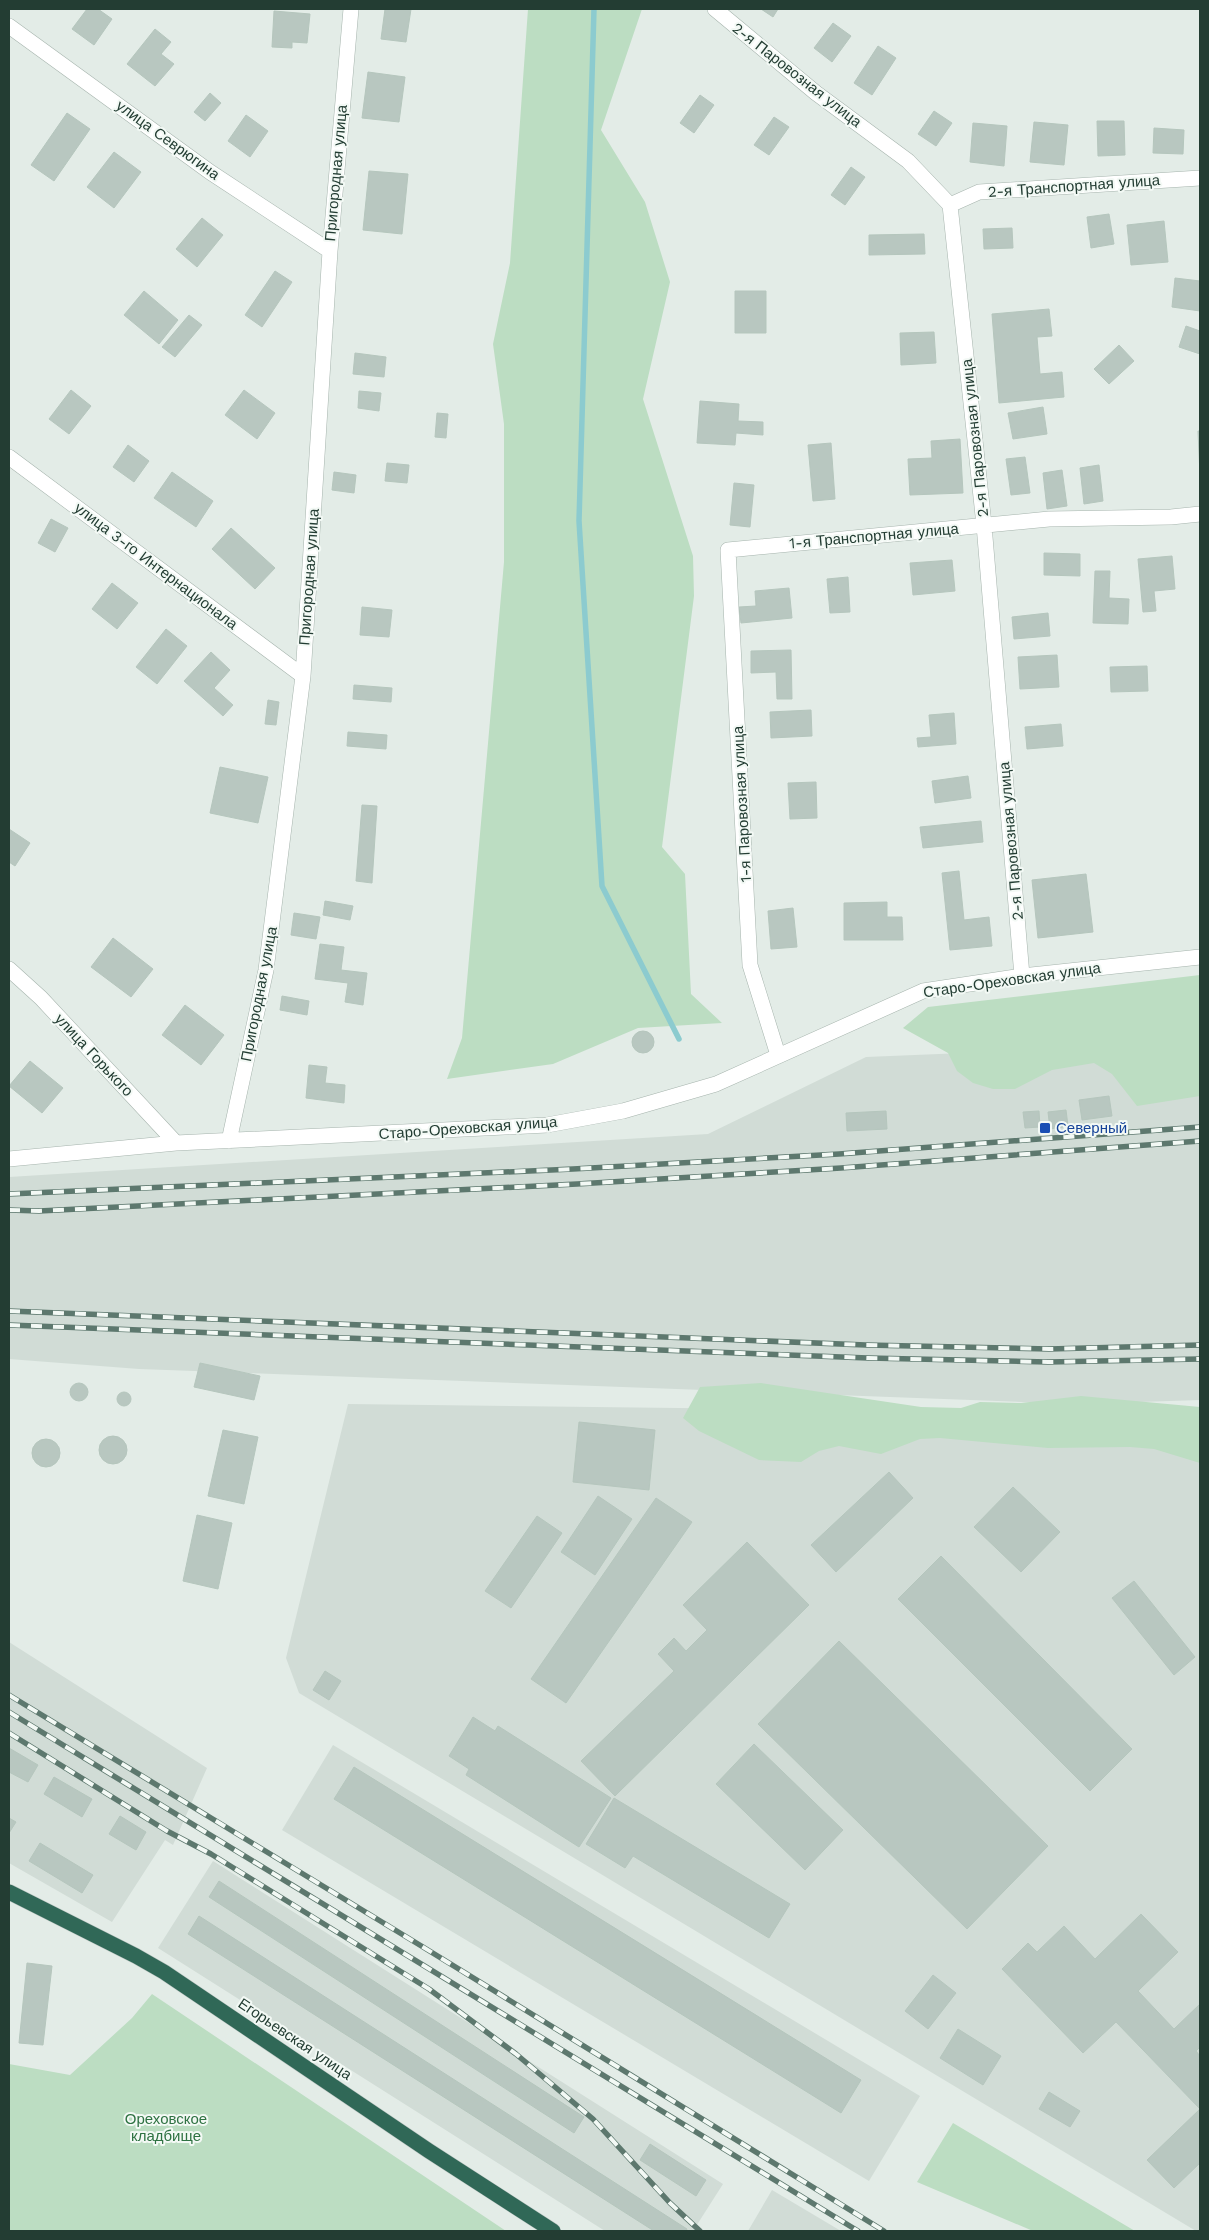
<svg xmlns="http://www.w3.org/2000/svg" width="1209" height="2240" viewBox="0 0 1209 2240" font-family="'Work Sans',sans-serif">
  <rect width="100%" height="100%" fill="#e3ece7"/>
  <path fill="#d1dcd6" d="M1108 1047 1200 1065V1400L1078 1404 139 1369 9 1359V1177L708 1134 866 1057Z
    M348 1404 1200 1414V2231H1196L299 1693 286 1658Z
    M9 1642 207 1768 173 1845 165 1840 112 1922 9 1863Z
    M333 1745 920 2096 869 2181 282 1830Z
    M213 1861 723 2184 693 2231H605L158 1948Z
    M772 2190 841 2231H748Z"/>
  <path fill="#bcddc2" d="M528 9H642L601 130 645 202 670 282 643 399 693 556 694 596 662 847 685 874 691 994 722 1023 638 1028 553 1064 447 1079 462 1038 504 562V424L493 344 510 263Z
    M1200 975V1096L1137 1106 1112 1074 1094 1063 1052 1070 1015 1089H993L973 1083 957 1071 948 1053 903 1028 928 1007Z
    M761 1383 921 1407 961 1408 980 1402 1021 1403 1081 1396 1200 1407V1463L1154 1449 1130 1447 1048 1448 940 1438 920 1439 881 1454 839 1446 819 1451 801 1462 759 1460 699 1431 683 1418 700 1387Z
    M152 1994 506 2231H9V2064L70 2075 132 2018Z
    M953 2123 1135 2231H1033L917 2182Z"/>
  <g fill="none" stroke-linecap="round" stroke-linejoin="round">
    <path stroke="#8ccbcf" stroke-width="5.5" d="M594 9 579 521 602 886 679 1039"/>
  </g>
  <path fill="#b8c7c0" stroke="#b5c6bd" d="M87 9H98L112 19 94 45 72 29Z
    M385 9H411L406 42 381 39Z
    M761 9H778L773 17Z
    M274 11 310 14 307 43 292 42V48L272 47Z
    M833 23 851 36 832 62 814 48Z
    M155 29 171 42 161 54 174 64 155 86 127 64Z
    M878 46 896 58 872 95 854 83Z
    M368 72 405 77 399 122 362 118Z
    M210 93 221 103 205 121 194 112Z
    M700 95 714 105 694 133 680 123Z
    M934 111 952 123 936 146 918 134Z
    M67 113 90 129 54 181 31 165Z
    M246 115 268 131 250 157 228 141Z
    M774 117 789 127 769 155 754 145Z
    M1097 121H1124L1125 155 1098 156Z
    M1034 122 1068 125 1064 165 1030 162Z
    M973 123 1007 126 1004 166 970 162Z
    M1154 128 1184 130 1183 154 1153 153Z
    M114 152 141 172 114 208 87 187Z
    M851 167 865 177 845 205 831 195Z
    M369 171 408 174 402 234 363 230Z
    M1109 214 1114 244 1091 248 1087 217Z
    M202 218 223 235 197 267 176 249Z
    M1164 221 1168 262 1131 265 1127 225Z
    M1012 228 1013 248 984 249 983 229Z
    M924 234 925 254 869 255V235Z
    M275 271 292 282 262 327 245 315Z
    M1175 278 1200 281V311L1172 307Z
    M144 291 178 320 159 344 124 315Z
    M735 291H766V333H735Z
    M1049 309 1052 336 1037 337 1040 374 1062 372 1064 397 999 403 992 314Z
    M189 315 202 325 175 357 162 347Z
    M1186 326 1200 331V354L1179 347Z
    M934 332 936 363 901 365 900 333Z
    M1119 345 1134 361 1109 384 1094 369Z
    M355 353 386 357 384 377 353 374Z
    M71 390 91 406 69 434 49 419Z
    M244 390 275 413 257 439 225 415Z
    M359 391 381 393 379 411 358 408Z
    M700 401 739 404 738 421 763 422V435L736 433 735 445 697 443Z
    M1043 407 1047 434 1013 439 1008 413Z
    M437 413 448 414 446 438 435 437Z
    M1198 431H1200V475Z
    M960 439 963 493 910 495 908 459 932 458 931 441Z
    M831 443 835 499 813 501 808 445Z
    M128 445 149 461 134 482 113 467Z
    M1025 457 1030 493 1011 495 1006 459Z
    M387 463 409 465 407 483 385 481Z
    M1099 465 1103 501 1084 504 1080 468Z
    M1062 470 1067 506 1047 509 1043 473Z
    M172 472 213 501 196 527 154 498Z
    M334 472 356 475 354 493 332 490Z
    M734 483 754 485 750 527 730 525Z
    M51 519 68 528 55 552 38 543Z
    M231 528 275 568 255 589 212 549Z
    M1044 553 1080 554V576L1044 575Z
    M1172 556 1175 589 1154 591 1156 611 1143 612 1138 559Z
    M952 560 955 591 913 595 910 563Z
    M1095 571H1110L1109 598 1129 599 1128 624 1093 623Z
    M848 577 850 612 830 613 827 579Z
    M112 583 138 603 117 629 92 609Z
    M789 588 792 618 741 623 739 607 756 606 755 591Z
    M362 607 392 610 389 637 360 635Z
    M1048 613 1050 636 1014 639 1012 617Z
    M166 629 187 646 157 684 136 667Z
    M791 650 792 699H777L776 672 751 673V651Z
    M211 652 230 670 214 688 233 705 223 716 184 681Z
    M1057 655 1059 687 1020 689 1018 657Z
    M1147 666 1148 691 1111 692 1110 667Z
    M354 685 392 688 391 702 353 699Z
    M268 700 279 702 276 725 265 724Z
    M811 710 812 736 771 738 770 712Z
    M954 713 956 744 918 747 917 738 931 737 929 715Z
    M1061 724 1063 746 1027 749 1025 727Z
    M348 732 387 735 386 749 347 746Z
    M220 767 268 777 258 823 210 813Z
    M968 776 971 798 935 803 932 781Z
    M816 782 817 818 790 819 788 783Z
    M362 805 377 806 372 883 356 881Z
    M981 821 983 842 923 848 920 827Z
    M9 829 30 843 15 866 9 862Z
    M959 871 964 920 989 917 992 946 950 950 942 873Z
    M1086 874 1093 932 1038 938 1032 880Z
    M325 901 353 906 350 920 323 915Z
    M887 902V917H902L903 940H844V903Z
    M793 908 797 947 771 949 768 911Z
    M294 913 320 917 316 939 291 935Z
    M113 938 153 969 131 997 91 967Z
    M320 944 344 947 341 970 367 973 363 1005 345 1002 348 983 315 979Z
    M282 996 309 1001 307 1015 280 1010Z
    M185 1005 224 1035 201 1065 162 1035Z
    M632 1042a11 11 0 1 1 22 0a11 11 0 1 1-22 0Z
    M30 1061 63 1088 42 1113 9 1086Z
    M309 1065 327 1067 325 1083 345 1085 344 1103 306 1098Z
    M1109 1096 1112 1116 1082 1120 1079 1100Z
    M1066 1110 1068 1126 1050 1129 1048 1112Z
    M886 1111 887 1129 847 1131 846 1113Z
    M1039 1111 1040 1127 1025 1128 1023 1112Z
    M200 1363 260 1376 254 1400 194 1387Z
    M70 1392a9 9 0 1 1 18 0a9 9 0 1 1-18 0Z
    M117 1399a7 7 0 1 1 14 0a7 7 0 1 1-14 0Z
    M579 1422 655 1430 649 1490 573 1482Z
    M223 1430 258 1437 244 1504 208 1496Z
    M99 1450a14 14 0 1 1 28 0a14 14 0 1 1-28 0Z
    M32 1453a14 14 0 1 1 28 0a14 14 0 1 1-28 0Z
    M889 1472 913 1498 836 1572 811 1545Z
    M1013 1487 1060 1532 1021 1572 974 1527Z
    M598 1496 632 1519 595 1575 561 1552Z
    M656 1498 692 1522 566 1703 531 1679Z
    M197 1515 232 1523 218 1589 183 1581Z
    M537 1516 562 1533 511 1608 485 1591Z
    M747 1542 809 1605 615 1796 581 1761 674 1671 658 1654 674 1638 686 1651 707 1630 683 1605Z
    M941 1556 1132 1749 1090 1791 898 1599Z
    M1134 1581 1195 1657 1174 1675 1112 1598Z
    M839 1641 1048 1846 967 1929 758 1724Z
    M325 1671 341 1681 329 1700 313 1690Z
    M473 1717 495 1731 498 1726 611 1798 579 1847 466 1775 469 1769 449 1756Z
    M754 1744 843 1830 805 1870 716 1784Z
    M9 1748 38 1765 28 1782 9 1772Z
    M354 1767 861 2080 841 2113 334 1799Z
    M54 1777 92 1799 82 1817 44 1794Z
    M614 1798 790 1904 769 1938 633 1856 625 1868 586 1844Z
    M120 1816 146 1832 136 1850 109 1834Z
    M9 1818 16 1822 9 1833Z
    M40 1843 93 1875 82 1893 29 1861Z
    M219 1881 584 2117 574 2133 209 1897Z
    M1141 1914 1178 1952 1138 1991 1174 2029 1200 2004V2047L1196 2051 1200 2056V2163L1174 2188 1147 2160 1200 2109 1116 2022 1083 2053 1002 1969 1028 1943 1037 1952 1064 1926 1095 1959Z
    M199 1916 687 2229 686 2231H654L188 1934Z
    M27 1963 52 1966 43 2045 19 2043Z
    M933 1975 956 1993 928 2029 905 2011Z
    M958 2029 1001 2056 983 2085 940 2058Z
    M1049 2092 1080 2111 1070 2127 1039 2109Z
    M650 2144 706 2180 696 2196 640 2160Z"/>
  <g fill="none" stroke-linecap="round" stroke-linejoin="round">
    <defs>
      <path id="street" d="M715 9 816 93 908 161 950 205 984 525 1022 976
        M9 26 210 172 330 251
        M950 205 979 192 1200 178
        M9 457 303 676
        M9 969 41 998 176 1143
        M778 1055 750 965 728 550 1049 519 1171 517 1200 514
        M229 1141 266 970 303 676 330 251 351 9
        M9 1159 176 1143 547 1125 623 1111 716 1084 923 991 1022 976 1200 957"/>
      <path id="highway" d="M9 1892 136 1956 164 1972 429 2151 553 2231"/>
    </defs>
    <use href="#street" stroke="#a6b4ad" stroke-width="16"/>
    <use href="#highway" stroke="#c1c9c6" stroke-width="16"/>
    <use href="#street" stroke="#fff" stroke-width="15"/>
    <use href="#highway" stroke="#306857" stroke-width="15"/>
    <defs>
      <path id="rail" d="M9 1194 573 1169 839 1154 1200 1127
        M9 1210 39 1211 577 1184 841 1168 1200 1141
        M9 1311 866 1345 1049 1349 1200 1345
        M9 1325 868 1358 1048 1362 1200 1359
        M9 1695 423 1947 884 2231
        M9 1712 858 2231
        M9 1733 167 1831 211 1854 429 1989 516 2054 593 2119 670 2203 700 2231"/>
    </defs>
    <use href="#rail" stroke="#5d786e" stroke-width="5.5"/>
    <use href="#rail" stroke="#f3f9f5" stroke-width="4" stroke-dasharray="11" stroke-linecap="butt"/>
  </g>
  <rect fill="#1a4fb4" stroke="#f3f9f5" stroke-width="2" x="1039" y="1122" width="12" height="12" rx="2.5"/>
  <g text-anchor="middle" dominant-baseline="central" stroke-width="4" stroke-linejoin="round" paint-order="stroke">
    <g font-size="15" fill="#233d33" stroke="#f3f9f5">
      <text transform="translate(797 75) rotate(38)">2-я Паровозная улица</text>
      <text transform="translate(168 140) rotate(36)">улица Севрюгина</text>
      <text transform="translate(336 173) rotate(-85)">Пригородная улица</text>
      <text transform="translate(1074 186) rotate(-4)">2-я Транспортная улица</text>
      <text transform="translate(975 438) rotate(-96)">2-я Паровозная улица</text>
      <text transform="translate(874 536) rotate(-5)">1-я Транспортная улица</text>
      <text transform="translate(156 566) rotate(37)">улица 3-го Интернационала</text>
      <text transform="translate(309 577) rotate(-86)">Пригородная улица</text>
      <text transform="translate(742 804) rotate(-93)">1-я Паровозная улица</text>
      <text transform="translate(1011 841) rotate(-95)">2-я Паровозная улица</text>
      <text transform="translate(1012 980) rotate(-8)">Старо-Ореховская улица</text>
      <text transform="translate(259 994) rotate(-79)">Пригородная улица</text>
      <text transform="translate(94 1055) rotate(47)">улица Горького</text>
      <text transform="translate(468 1128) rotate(-4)">Старо-Ореховская улица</text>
      <text transform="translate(295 2039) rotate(34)">Егорьевская улица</text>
    </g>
    <g font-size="15" fill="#164399" stroke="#f3f9f5" text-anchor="start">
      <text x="1056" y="1128">Северный</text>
    </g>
    <g font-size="15" fill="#2e7242" stroke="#f3f9f5">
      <text x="166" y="2119">Ореховское<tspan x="166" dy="17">кладбище</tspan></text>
    </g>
  </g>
  <rect width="1209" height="2240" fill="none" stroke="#233d33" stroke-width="20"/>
</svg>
